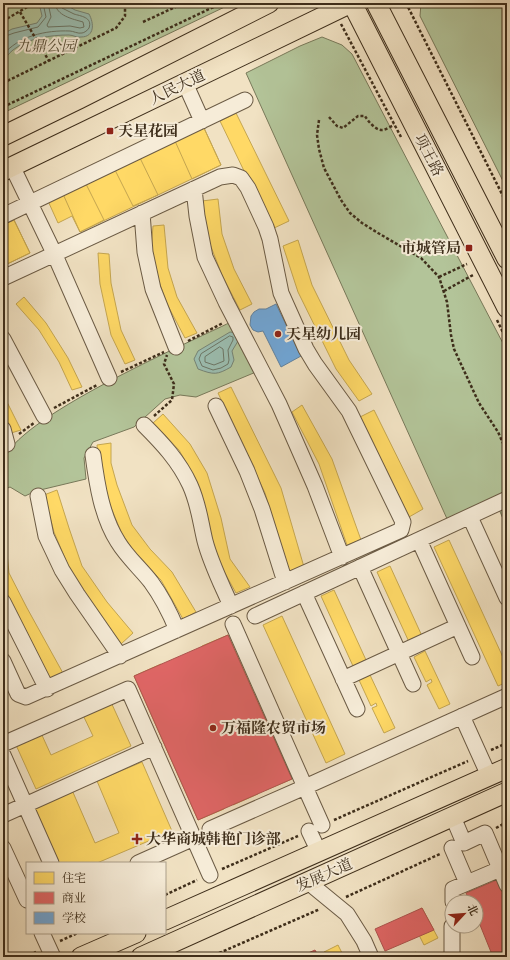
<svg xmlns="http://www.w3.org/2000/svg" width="510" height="960" viewBox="0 0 510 960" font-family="Cardo,'Noto Serif SC',serif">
  <rect width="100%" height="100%" fill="#f1e2c3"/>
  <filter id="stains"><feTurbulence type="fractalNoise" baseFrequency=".005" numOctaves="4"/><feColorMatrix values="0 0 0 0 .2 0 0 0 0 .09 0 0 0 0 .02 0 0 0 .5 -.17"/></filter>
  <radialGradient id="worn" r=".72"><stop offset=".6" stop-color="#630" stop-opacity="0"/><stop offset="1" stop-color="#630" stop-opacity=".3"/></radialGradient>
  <path fill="#b3c499" stroke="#78795a" d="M3 3H233L3 113Z
    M421 3H507V189L420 16Z
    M322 37 342 45 352 54 507 351V528L495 500 448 521 246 73 300 46Z
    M231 322 256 372 196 397 180 395 165 399 134 427 93 442 84 458 86 479 36 491 25 496 10 487 3 490C3 481 1 470 3 462 13 419 188 343 231 322Z"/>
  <path fill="#9bbeb1" stroke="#768475" d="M39 3H63L75 10 89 14C94 23 95 37 81 37 77 38 73 35 69 35 51 35 28 38 13 50 9 53 6 58 3 61V34L12 29 37 23 42 16Z
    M230 332 237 333 238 341 232 351 234 360 231 367C217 375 214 375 198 369L194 359 198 351Z"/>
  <path fill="#ffd966" stroke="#c5a650" d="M236 113 289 221 272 229 220 121Z
    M204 128 221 165 80 232 72 216 58 223 48 201Z
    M204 128 221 165 192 179 175 141Z
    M140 158 158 195 133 206 115 170Z
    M86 184 104 220 80 232 63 194Z
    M218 199 222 234 234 269 252 304 240 310 222 275 208 239 202 201Z
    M14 220 30 253 3 266V225Z
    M14 220 30 253 3 266V225Z
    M164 225 168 268 177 297 197 333 185 338 166 302 156 273 151 251 153 226Z
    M298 240 312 285 349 360 372 394 359 401 336 369 298 292 283 246Z
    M98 253 109 254 111 283 121 330 135 360 125 364 111 335 100 284Z
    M24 297 46 323 68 358 82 387 72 390 59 362 39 330 16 304Z
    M231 387 281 488 304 567 289 571 265 493 218 393Z
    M3 395 8 404 21 430 11 433 3 417Z
    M302 405 332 459 361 540 347 545 319 464 292 412Z
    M374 410 423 509 409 517 360 417Z
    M163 414 190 444 207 473 221 518 230 559 250 587 236 593 221 566 212 545 207 517 195 478 179 450 153 423Z
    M111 443V463L117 485 132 525 150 549 172 572 196 612 183 619 161 580 137 556 122 534 112 510 103 488 99 464 97 445Z
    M57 490 69 528 82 566 107 602 133 633 121 644 96 611 72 575 54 532 44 495Z
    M3 531 5 534 9 573 27 608 64 675 51 680 3 588Z
    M449 540 507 666V682L498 686 434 547Z
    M390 566 422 636 409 642 377 572Z
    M334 590 366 660 353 666 321 596Z
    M282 616 345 754 326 763 263 625Z
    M228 635 292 779 266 790 202 646Z
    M425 651 450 704 439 709 427 685 432 682 431 679 426 682 414 657Z
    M161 664 224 809 198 820 134 676Z
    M370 675 395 728 384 733 372 708 377 706 376 703 371 706 359 680Z
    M3 698 7 706 3 708Z
    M110 700 131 746 36 789 16 745 41 733 51 755 93 736 82 713Z
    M142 762 172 831 97 863H59L34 806 72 790 95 843 119 833 97 781Z
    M245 765 258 794 233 805 221 776Z
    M422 908 438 938 424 945 409 915Z
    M338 945 344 957H327L324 952Z
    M416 952 418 957H406Z"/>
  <path fill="#e06666" stroke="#af5550" d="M228 635 292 779 198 820 134 676Z
    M499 879 507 897V957H493L476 915V902H470L466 893Z
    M422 908 434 930 385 951 375 929Z
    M315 950 319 957H299Z"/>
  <path fill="#6fa8dc" stroke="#6083a2" d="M276 304 301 356 281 367 263 331 258 332 253 330 250 325 251 316 254 312 259 309H266Z"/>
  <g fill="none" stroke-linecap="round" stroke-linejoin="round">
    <path stroke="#6c7666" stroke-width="1" d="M48 3 51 17 47 25 48 27 70 26 80 28 84 27 83 22C73 19 56 16 55 3
      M3 37 14 33 38 27 46 17 43 3
      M3 55C18 36 46 30 70 31 73 31 78 34 82 33 84 33 88 30 89 28 93 17 80 16 74 14 70 12 66 10 62 8L60 3
      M230 336 233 337V340L228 350 229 360 228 364 221 368 213 370 202 366 199 359 201 354Z
      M220 347 223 349 224 361 214 365 205 362V357Z"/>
    <defs>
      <path id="minor" d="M185 83 202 121
        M12 166 54 253 109 378
        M194 189 197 216 205 257 226 302 279 404 315 486 342 557
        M142 213 145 252 153 289 176 347
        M3 216 245 100
        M3 278 220 177 233 175 241 178 248 188 266 227 270 239 281 293 306 349 315 364 349 411 403 522 401 530 26 697 18 694 3 661
        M3 339 44 416
        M216 406 247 471 262 509 285 582
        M144 425C162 443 179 461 190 485 199 505 200 520 205 541 211 564 222 585 231 606
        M3 429 7 444
        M93 455C97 485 102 517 118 542 127 557 141 569 151 582 162 597 170 613 177 630
        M38 496 46 536 62 570 77 594 120 656
        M470 517 507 598
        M419 540 472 657
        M360 567 413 684
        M304 593 357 709
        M3 602 47 689
        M255 616 507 499
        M233 624 305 787 507 696
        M343 679 458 626
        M462 716 489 776
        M3 744 128 689 210 875
        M3 755 51 863
        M3 815 154 747
        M453 817 464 843 485 833 507 885
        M210 829 305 787 322 825
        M309 831 319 852
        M3 848 27 900
        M452 848 467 883
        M138 863 194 838
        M308 882 347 914 364 941 371 957
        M453 902V889L500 869
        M42 933 53 957
        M452 957V926"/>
      <path id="major" d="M352 3 507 308
        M376 3 507 259
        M3 136 79 99 269 3
        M3 171 351 3
        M165 920 507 768
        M81 957 136 933
        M141 957 507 792"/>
    </defs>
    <use href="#minor" stroke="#6b5b45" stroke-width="17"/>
    <use href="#major" stroke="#3e2e1b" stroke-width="21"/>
    <path stroke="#3e2e1b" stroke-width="2.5" stroke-dasharray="3 2" stroke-linecap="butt" d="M406 3 507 204
      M20 12 49 61
      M3 21 34 3
      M143 22 184 3
      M341 24 401 137
      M3 83 116 28 125 16V3
      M3 107 222 3
      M329 117 337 126 343 128 358 116H365C368 121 375 130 382 130 386 130 391 126 394 125
      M319 120 317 135 319 149 324 168 341 200 350 213 362 223 378 233 421 258 439 277 447 302 451 335 454 349 479 403 498 432 507 452
      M439 277 467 264
      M444 291 473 275
      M497 320 507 341
      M188 341 223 323
      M121 372 164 352
      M54 408 97 385
      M154 416 172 400 174 384 164 364 167 355
      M19 434 34 423
      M502 441 507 439
      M491 750 507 743
      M334 820 468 761
      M496 828 507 822
      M222 869 298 836
      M165 895 197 880
      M346 897 440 854
      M60 941 78 933
      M25 957 36 952
      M210 957 320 909"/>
    <use href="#minor" stroke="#f6ecd8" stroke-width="15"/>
    <use href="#major" stroke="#f1e2c3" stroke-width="19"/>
  </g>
  <g fill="#8f2418" stroke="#f6ecd8" stroke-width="1.5">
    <rect x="106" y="127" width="8" height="8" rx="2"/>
    <rect x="465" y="244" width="8" height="8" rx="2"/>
    <circle cx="278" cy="334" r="4"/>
    <circle cx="213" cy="728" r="4"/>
    <path d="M135 833h4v4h4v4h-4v4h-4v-4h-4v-4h4z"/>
  </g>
  <g text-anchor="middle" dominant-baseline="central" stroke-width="4" stroke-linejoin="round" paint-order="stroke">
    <g font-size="15" font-style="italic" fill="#554c34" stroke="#f6ecd8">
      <text x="46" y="46">九鼎公园</text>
    </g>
    <g font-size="15" fill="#3e2e1b" stroke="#f6ecd8">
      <text transform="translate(177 87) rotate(-26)">人民大道</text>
      <text transform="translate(429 155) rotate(63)">项王路</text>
      <text transform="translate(324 875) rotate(-24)">发展大道</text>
    </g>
    <g font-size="15" font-weight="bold" fill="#3e2e1b" stroke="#f6ecd8" text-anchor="start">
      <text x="118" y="131">天星花园</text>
      <text x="461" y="248" text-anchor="end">市城管局</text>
      <text x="286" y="334">天星幼儿园</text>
      <text x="221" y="728">万福隆农贸市场</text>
      <text x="146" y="839">大华商城韩艳门诊部</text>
    </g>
  </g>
  <rect width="510" height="960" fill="none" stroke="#f1e2c3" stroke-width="16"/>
  <rect x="4" y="4" width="502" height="952" fill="none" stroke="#3e2e1b" stroke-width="2"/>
  <rect x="8" y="8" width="494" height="944" fill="none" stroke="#3e2e1b"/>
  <rect x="26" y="862" width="140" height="72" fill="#f6ecd8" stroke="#aca08c"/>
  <rect x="34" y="872" width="20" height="12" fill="#ffd966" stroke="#aca08c"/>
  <text x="62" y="882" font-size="12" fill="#3e2e1b">住宅</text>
  <rect x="34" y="892" width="20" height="12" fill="#e06666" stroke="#aca08c"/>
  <text x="62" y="902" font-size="12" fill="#3e2e1b">商业</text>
  <rect x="34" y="912" width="20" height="12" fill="#6fa8dc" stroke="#aca08c"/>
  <text x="62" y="922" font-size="12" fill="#3e2e1b">学校</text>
  <g transform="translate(464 914) rotate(64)"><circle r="19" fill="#f6ecd8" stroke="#aca08c"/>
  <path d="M0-3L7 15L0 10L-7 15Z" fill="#8f2418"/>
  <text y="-6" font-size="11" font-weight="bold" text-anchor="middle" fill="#3e2e1b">北</text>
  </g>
  <rect width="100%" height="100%" filter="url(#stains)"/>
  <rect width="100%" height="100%" fill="url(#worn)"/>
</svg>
